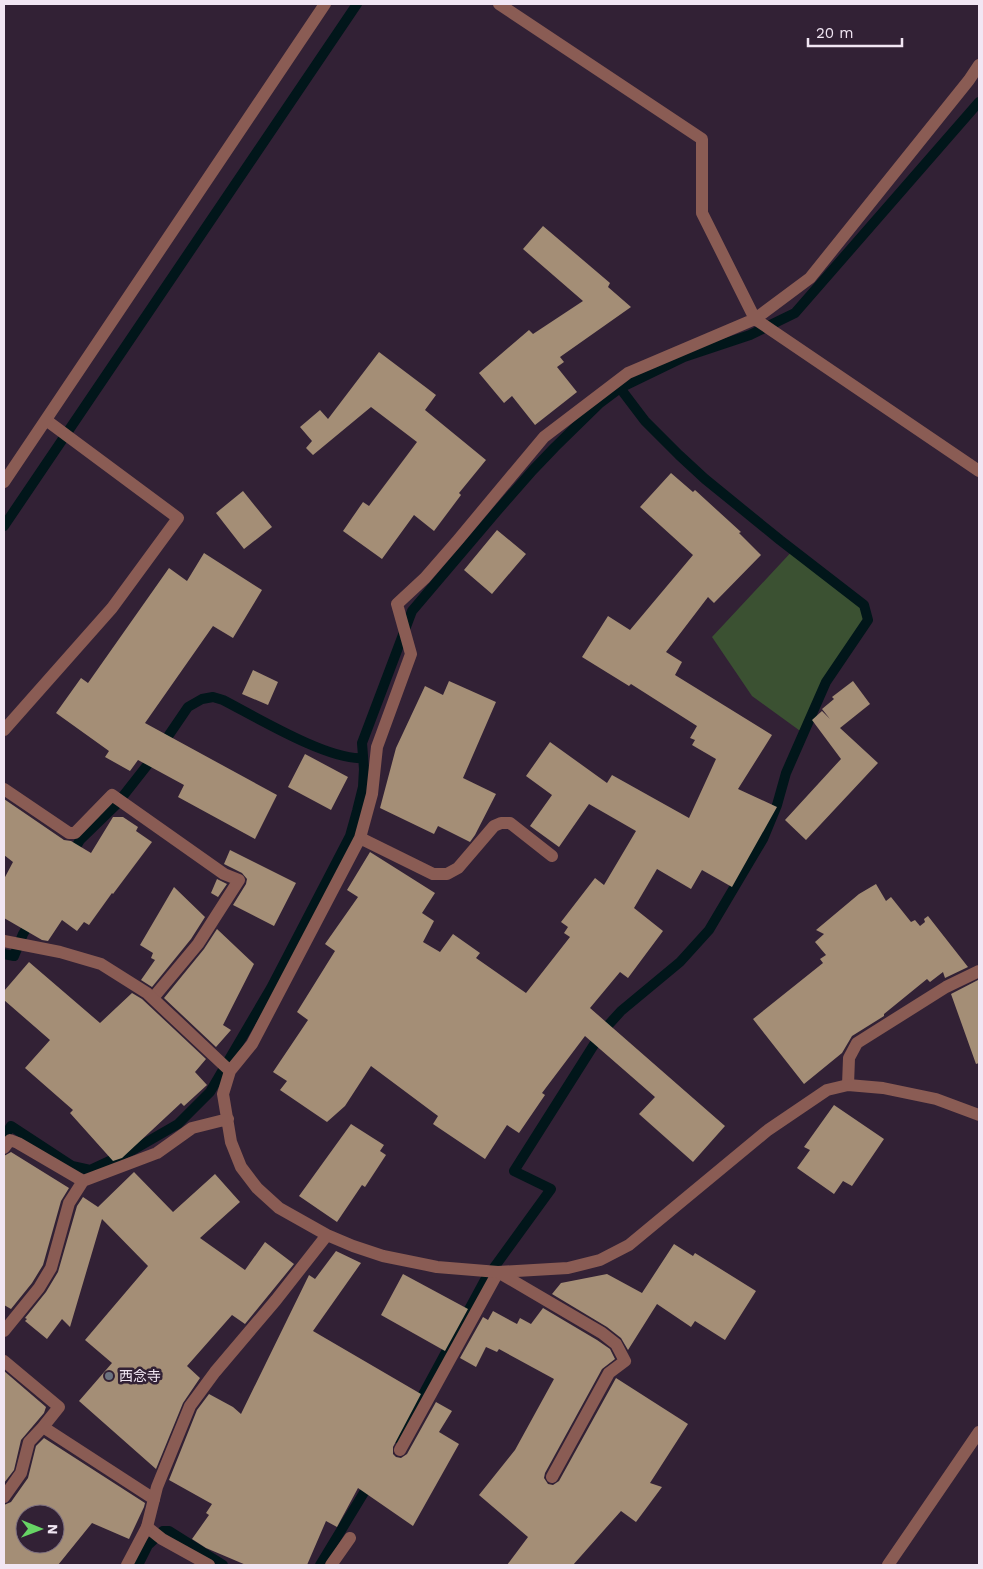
<svg xmlns="http://www.w3.org/2000/svg" width="983" height="1569" viewBox="0 0 983 1569" font-family="'Work Sans','Noto Sans JP',sans-serif">
  <rect width="100%" height="100%" fill="#322135"/>
  <path fill="#3b5132" d="M795 548 862 605 866 619 825 681 803 733 752 696 712 637Z"/>
  <g fill="none" stroke-linecap="round" stroke-linejoin="round">
    <path stroke="#01161a" stroke-width="10" d="M4 526 357 4
      M71 855 80 840 116 805 156 754 188 707 202 699 213 697 223 700C256 717 329 761 363 758
      M4 954 14 956 23 934 32 919
      M4 1137 11 1126 72 1166 90 1170 133 1150 178 1124 210 1092 271 988 350 836 357 811 363 787 364 769 362 743 412 611 497 511 533 470 555 447 600 403 620 388 684 357 750 335 795 313 979 102
      M397 1438 425 1391 485 1280 551 1189 514 1171 602 1032 621 1011 680 962 709 930 763 839 777 805 786 773 826 682 868 620 864 605 780 540 705 479 679 455 645 421 620 388
      M138 1565 148 1545 163 1531H169L223 1565
      M320 1565 371 1481"/>
  </g>
  <path fill="#a48e76" fill-rule="evenodd" d="M543 226 610 283 608 287 631 307 560 357 564 362 557 367 577 392 535 425 512 396 504 403 479 373 529 330 533 334 583 301 523 249Z
    M379 352 436 395 425 410 486 460 459 493 461 495 434 531 414 515 382 559 343 531 363 502 369 506 417 442 371 407 313 455 306 448 312 441 300 427 320 410 328 419Z
    M671 473 693 492 695 490 741 532 739 533 761 555 714 603 708 597 666 652 682 662 675 675 772 735 738 789 777 807 732 887 702 870 691 889 657 869 634 908 663 931 628 978 620 972 590 1008 725 1126 693 1162 639 1114 655 1097 585 1036 542 1093 545 1095 519 1133 507 1125 485 1159 433 1124 438 1116 371 1066 345 1106 327 1122 280 1090 287 1081 273 1072 308 1020 297 1012 335 951 325 944 358 897 347 890 370 852 435 893 422 913 434 921 423 942 440 952 453 934 480 953 476 958 526 993 570 937 564 933 568 927 561 922 595 878 604 885 636 831 589 804 559 847 530 826 552 795 526 776 550 742 607 783 612 775 689 818 716 759 692 745 695 740 690 738 697 726 631 684 629 686 582 657 608 616 630 630 693 555 640 507Z
    M243 491 272 527 244 549 216 513Z
    M497 530 526 554 492 594 464 570Z
    M204 553 262 590 233 638 213 626 145 723 277 795 255 839 178 797 184 785 138 760 130 771 105 757 109 751 56 713 81 678 88 683 169 568 187 581Z
    M253 670 278 682 268 705 242 694Z
    M449 681 496 702 463 778 496 794 475 835 470 842 438 826 434 834 380 808 396 748 425 686 443 695Z
    M853 681 870 704 840 728 878 763 806 840 785 820 841 759 812 720 822 711 830 719 822 709 834 699 832 697Z
    M305 754 348 777 331 810 288 787Z
    M4 799 64 840 71 841 91 853 113 817H123L138 827 136 831 152 842 113 894 112 893 89 925 84 922 77 931 62 920 48 941 42 940 4 918V879L13 862 4 855Z
    M230 850 296 883 274 926 233 905 246 884 247 879 242 873 224 864Z
    M217 879 227 884 218 897 211 893Z
    M876 884 886 901 891 897 911 922 915 920 920 926 925 922 924 919 928 916 968 967 945 978 943 972 930 982 927 979 884 1014V1016L852 1036 842 1053 804 1084 753 1019 823 963 820 959 826 955 815 942 824 934 816 930 859 894Z
    M174 887 205 917 191 939 152 987 141 980 155 960 151 958 153 953 140 945Z
    M217 929 254 964 223 1025 231 1030 216 1047 164 998 204 949Z
    M29 962 100 1023 132 993 142 999 206 1059 195 1072 207 1085 184 1106 181 1103 122 1158 113 1161 70 1113 73 1110 25 1068 50 1040 4 1000V991Z
    M978 980 979 1063 976 1064 951 994Z
    M834 1105 884 1139 852 1186 843 1181 834 1194 797 1168 810 1150 804 1147Z
    M351 1124 384 1145 380 1151 386 1155 365 1187 362 1185 337 1222 299 1196Z
    M11 1152 69 1188 61 1201 43 1265 32 1283 11 1309 4 1305V1156Z
    M134 1172 173 1212 215 1174 240 1202 200 1238 245 1270 265 1242 294 1264 245 1324 232 1315 187 1366 200 1378 183 1403 156 1469 79 1401 112 1363 85 1340 148 1266 102 1219 70 1327 62 1319 47 1339 25 1321 27 1319 25 1318 46 1292 58 1272 77 1206 83 1197 98 1207Z
    M674 1244 693 1256 695 1253 756 1291 725 1340 695 1321 691 1327 657 1304 628 1350 621 1338 607 1327 552 1294 561 1283 607 1274 642 1293Z
    M336 1251 361 1263 313 1331 421 1394 393 1447V1454L396 1457 401 1458 407 1454 436 1402 452 1411 439 1432 459 1444 413 1526 358 1488 337 1527 326 1521 307 1565H246L206 1548 192 1539 209 1515 206 1513 212 1504 169 1480 197 1410 209 1394 233 1407 241 1414 309 1275 315 1279Z
    M403 1274 468 1309 445 1351 381 1315Z
    M543 1308 597 1340 610 1349 615 1359 602 1369 545 1473 544 1478 548 1484 553 1485 559 1481 616 1378 688 1424 650 1483 662 1487 636 1522 621 1511 573 1565H507L528 1537 479 1495 515 1450 554 1379 499 1349 497 1352 486 1347 476 1367 460 1358 483 1317 488 1320 493 1311 517 1324 520 1318 531 1324Z
    M4 1371 46 1407 44 1413 21 1440 14 1470 4 1483Z
    M44 1438 145 1503 144 1507 129 1539 92 1523 58 1565H4V1505L11 1502 28 1478 36 1446ZM25 1514H55V1544H25Z"/>
  <g fill="none" stroke-linecap="round" stroke-linejoin="round">
    <path stroke="#8a5c54" stroke-width="12" d="M4 789 69 833H75L112 795 224 874 239 880 198 944 153 998
      M848 1085 849 1058 857 1043 946 987 979 971
      M4 1361 59 1407 43 1427 154 1499
      M400 1450 498 1272
      M4 1497 21 1473 29 1442 43 1427
      M147 1527 162 1539 209 1565
      M331 1565 350 1538"/>
    <path stroke="#8a5c54" stroke-width="12" d="M499 4 702 139V213L755 319 979 471
      M979 65 969 80 810 278 755 319 628 373 544 437 458 540 425 578 397 604 411 654 377 747 372 794 360 838 252 1044 230 1071 223 1094 231 1142 241 1167 257 1188 279 1208 327 1235 353 1246 383 1256 437 1267 498 1272 568 1268 600 1260 629 1245 768 1130 827 1090 848 1085 883 1088 936 1099 979 1115
      M4 482 325 4
      M4 730 112 608 178 518 46 420
      M360 838 433 874H447L458 868 494 826 501 823H510L552 856
      M4 941 60 952 101 964 147 993 230 1071
      M4 1148 10 1140 18 1143 83 1181 157 1153 192 1128 228 1119
      M498 1272 602 1333 616 1344 625 1361 609 1373 552 1477
      M4 1331 39 1288 51 1268 69 1203 83 1181
      M127 1565 147 1527 157 1487 190 1406 215 1372 276 1300 327 1235
      M888 1565 979 1432"/>
  </g>
  <circle fill="#6b7280" stroke="#322135" stroke-width="2" cx="109" cy="1376" r="5"/>
  <g text-anchor="middle" dominant-baseline="central" stroke-width="5" stroke-linejoin="round" paint-order="stroke">
    <g font-size="14" fill="#f1e6f3" stroke="#322135" text-anchor="start">
      <text x="119" y="1376">西念寺</text>
    </g>
  </g>
  <rect width="983" height="1569" fill="none" stroke="#f1e6f3" stroke-width="10"/>
  <g transform="translate(40 1529) rotate(91)"><circle r="24" fill="#322135" stroke="#7e7081"/>
  <path d="M0-4L9 19L0 12L-9 19Z" fill="#67d465"/>
  <text y="-8" font-size="14" font-weight="bold" text-anchor="middle" fill="#f1e6f3">N</text>
  </g>
  <path d="M808 38v8h94v-8" fill="none" stroke="#f1e6f3" stroke-width="2.5"/>
  <text x="816" y="38" font-size="15" fill="#f1e6f3" stroke="#322135" stroke-width="4" paint-order="stroke">20 m</text>
</svg>
